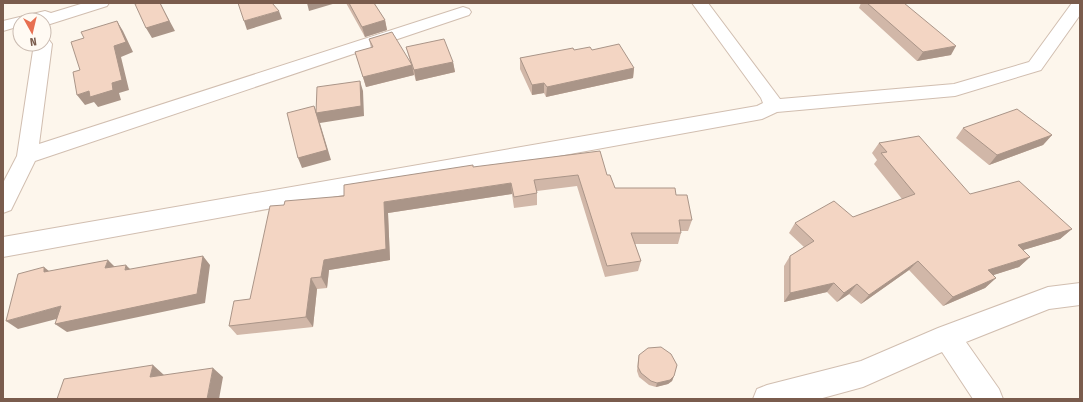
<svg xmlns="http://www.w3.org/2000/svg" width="1083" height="402" viewBox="0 0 1083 402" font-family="'Fira Sans Condensed',sans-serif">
  <rect width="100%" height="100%" fill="#fdf6ec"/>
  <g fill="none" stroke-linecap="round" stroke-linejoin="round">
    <defs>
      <path id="street" d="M84 3H109L107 6 47 25 44 24V20H20V26L3 31V21L45 11 51 13Z
        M692 3H708L780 99 954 84 1029 62 1072 3H1080V15L1041 70 955 96 777 112 762 119 3 257V237L757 106 763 103 761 98Z
        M463 7 469 9 471 12 469 15 35 161 11 210 3 213V183L17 156 34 44H44V39L49 40 52 44 39 144Z
        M1080 283V305L1049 309 966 342 999 389 1003 399H973L942 352 863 387 819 399H753L757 389 767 385 861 361 938 328 1048 287Z"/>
    </defs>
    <use href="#street" stroke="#d1beb0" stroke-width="2"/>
    <use href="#street" fill="#fff" fill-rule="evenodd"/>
  </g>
  <path fill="#d1b7a8" d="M346 3H374L385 20 387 30 365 37Z
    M861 3H904L951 55 917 61 859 8Z
    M369 39 410 61 406 47 453 62 455 72 416 81 414 74V75L366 87 355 52 371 48Z
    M574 50H592L634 68 633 78 546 97 544 93 532 95 520 69V58Z
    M963 128 1052 135 1043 145 989 165 956 138Z
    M879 143 970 194 1072 229 1060 239 1023 250 1030 257 1019 267 993 275 996 278 985 288 943 306 909 270 861 304 849 294 837 302 827 292 784 302V266L790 256 804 247 789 233 795 223 853 217 902 199 874 164 877 160 872 153Z
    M473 167 607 175 615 188 676 195 692 220 688 231H681V233L678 244H635L641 261 638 271 605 277 577 186 537 191V205L514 208 512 194 388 213 390 260 329 270 327 288 317 289 313 327 237 335 229 326 250 299 284 205 344 196Z
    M639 355 674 376 672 381 668 384 656 387 649 385 639 377 637 371 638 360Z"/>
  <path fill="#aa9588" d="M160 3 175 31 152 38 146 28Z
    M307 3H336L309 11Z
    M279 11 282 19 247 30 244 21Z
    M385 20 387 30 365 37 362 27Z
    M117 21 123 31 133 52 121 57 129 90 119 93 121 100 98 107 94 102 85 105 77 95 112 83 114 46Z
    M956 46 951 55 917 61 923 52Z
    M453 62 455 72 416 81 414 70Z
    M412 65 414 75 366 87 363 77Z
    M634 68 633 78 546 97 547 87Z
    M360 81 363 91 364 116 320 123 319 120 331 160 302 168 298 158 314 106 317 113Z
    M544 83V93L532 95V85Z
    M1052 135 1043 145 989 165 997 155Z
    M511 183 512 194 388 213 390 260 329 270 327 288 321 277 324 260 384 202Z
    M1072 229 1060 239 1007 255 1018 245Z
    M203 256 210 265 205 303 67 332 55 324Z
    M1030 257 1019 267 978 280 988 270Z
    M108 260 117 269 105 268Z
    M918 261 909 270 861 304 869 295Z
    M126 265 135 274 125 270Z
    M44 267 55 276 44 272Z
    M311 278 317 289 313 327 306 317Z
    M996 278 985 288 943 306 953 297Z
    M834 283 827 292 784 302 790 293Z
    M857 284 849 294 837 302 844 293Z
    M61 306 72 315 18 329 6 321Z
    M153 365 164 375 161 386 150 377Z
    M213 368 223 377 219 399H207Z
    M674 376 672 381 668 384 656 387 657 383Z"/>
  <path fill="#f3d5c3" stroke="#aa9588" d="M139 3H160L169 21 146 28 135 4Z
    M238 3H272L279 11 244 21Z
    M349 3H374L385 20 362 27Z
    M867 3H904L956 46 923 52Z
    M117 21 126 42 114 46 122 80 112 83 113 90 90 97 89 91 77 95 73 72 80 70 71 42 84 38 81 32Z
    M392 32 412 65 363 77 355 52 373 47 369 39Z
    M444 39 453 62 414 70 406 47Z
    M619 44 634 68 547 87 544 83 532 85 520 58 573 48 574 50 590 47 592 50Z
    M360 81 361 106 316 113 317 87Z
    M314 106 327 150 298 158 287 113Z
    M1017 109 1052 135 997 155 963 128Z
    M919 136 970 194 1019 181 1072 229 1018 245 1030 257 988 270 996 278 953 297 918 261 869 295 857 284 844 293 834 283 790 293V256L814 241 795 223 834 201 853 217 915 194 881 153 887 152 879 143Z
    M600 151 607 175H610L615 188H675L676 195H687L692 220H679L681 233H631L641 261 607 266 578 175 534 180 537 193 514 197 511 183 384 202 386 249 324 260 321 277 311 278 306 317 229 326 234 301 250 299 270 206 284 205 285 201 344 196V185L473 165V167Z
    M203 256 197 294 55 324 61 306 6 321 18 274 44 267V272L108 260 105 268 126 265 125 270Z
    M661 347 671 354 677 365 674 376 670 380 657 383 651 381 641 373 638 367 639 355 648 348Z
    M153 365 150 377 213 368 207 399H57L64 379Z"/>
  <rect width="1083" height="402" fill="none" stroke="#7a5c4d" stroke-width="8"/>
  <g transform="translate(32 32) rotate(172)"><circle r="19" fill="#fffaf3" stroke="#cabbb1"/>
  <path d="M0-3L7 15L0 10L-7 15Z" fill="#e76f51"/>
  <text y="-6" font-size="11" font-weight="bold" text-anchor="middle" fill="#7a5c4d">N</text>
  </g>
</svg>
